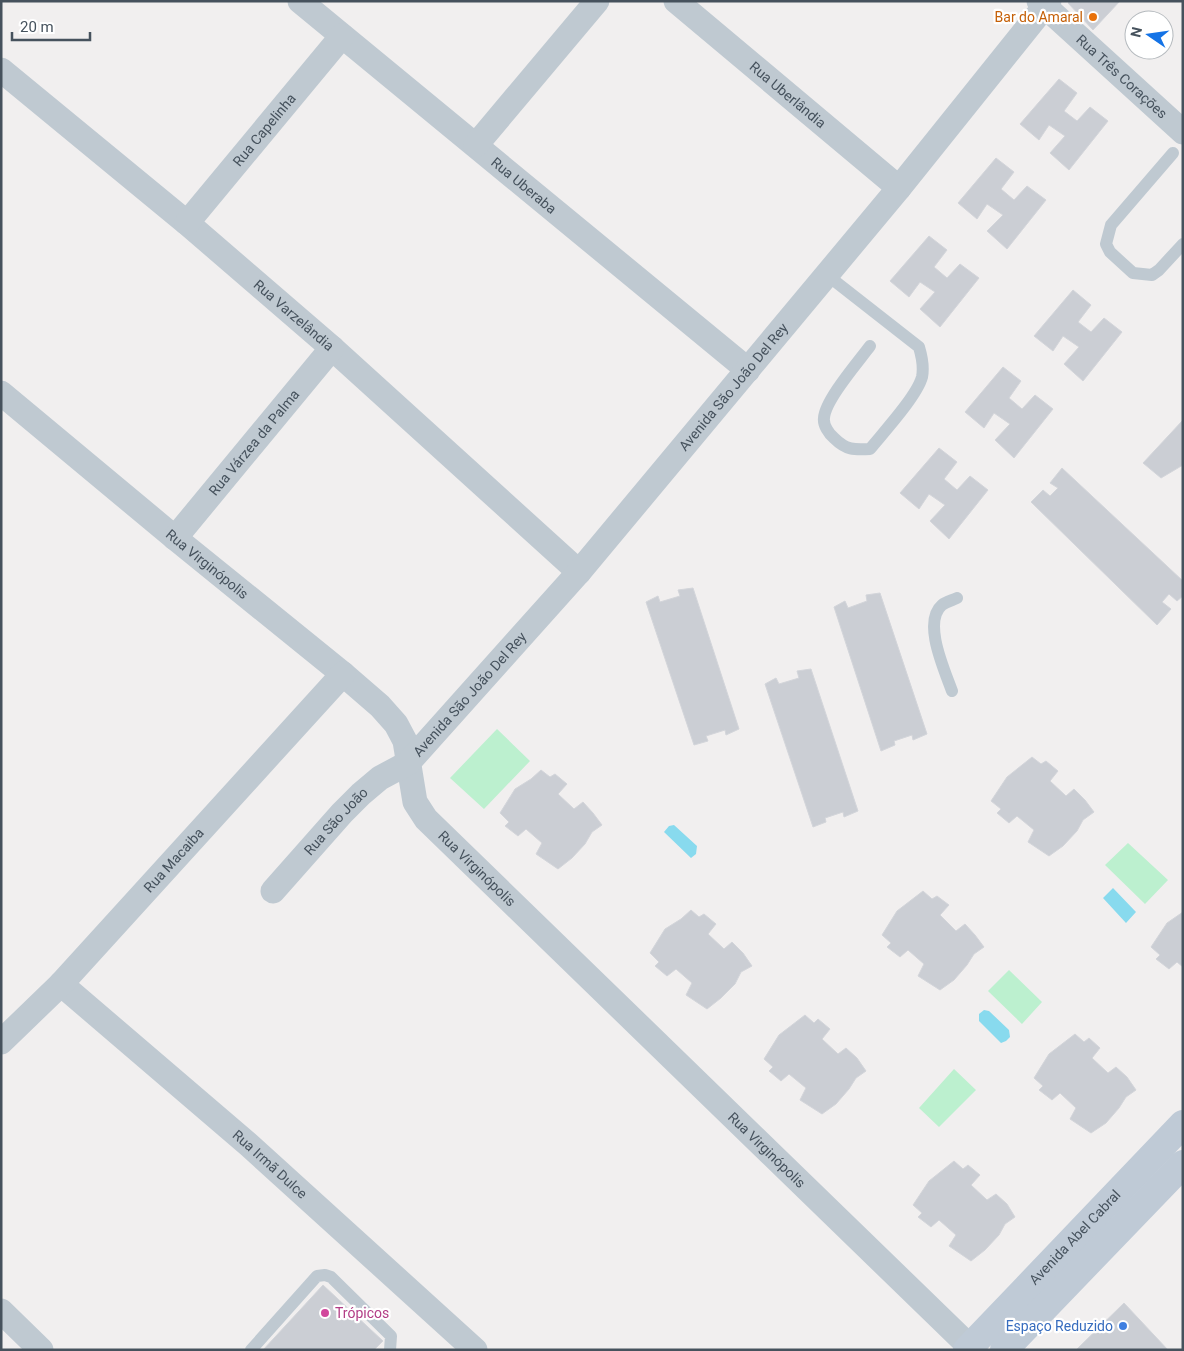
<svg xmlns="http://www.w3.org/2000/svg" width="1184" height="1351" viewBox="0 0 1184 1351" font-family="Roboto,sans-serif">
  <rect width="100%" height="100%" fill="#f1efef"/>
  <path fill="#bcf0cf" d="M497 729 530 761 484 809 450 778Z
    M1128 843 1168 880 1145 904 1105 865Z
    M1009 970 1042 1002 1022 1024 988 991Z
    M954 1069 976 1090 939 1127 919 1108Z"/>
  <path fill="#88daee" d="M674 825 697 846 696 854 691 858 664 832 669 826Z
    M1113 888 1136 912 1126 923 1103 898Z
    M984 1010 989 1011 1009 1030 1010 1037 1006 1041 1001 1043 979 1021V1014Z"/>
  <path fill="#cbced4" stroke="#d3d5da" d="M1070 1H1120L1093 30 1068 3Z
    M1059 79 1077 93 1064 111 1077 121 1090 107 1108 121 1069 170 1050 153 1065 136 1049 125 1039 140 1020 124Z
    M996 158 1014 172 1001 189 1014 200 1027 186 1046 200 1007 249 987 231 1003 215 987 204 977 219 958 203Z
    M929 236 947 250 934 267 947 278 960 264 979 278 940 327 920 309 935 292 920 282 909 297 890 281Z
    M1073 290 1091 305 1078 322 1091 332 1104 318 1122 332 1083 381 1064 364 1079 347 1063 336 1053 351 1034 336Z
    M1003 367 1021 381 1009 398 1022 409 1035 395 1053 409 1014 458 995 440 1010 424 994 413 984 428 965 412Z
    M1183 420V465L1161 478 1143 463Z
    M939 448 957 462 944 479 957 490 970 476 988 490 949 539 930 521 945 505 929 494 919 509 900 493Z
    M1062 468 1183 581V596L1177 601 1169 594 1162 602 1171 609 1157 625 1031 502 1043 490 1050 496 1058 488 1050 483Z
    M693 588 739 729 726 735 725 730 706 736 708 741 694 745 646 602 658 596 660 602 680 596 678 590Z
    M880 593 927 734 913 740 912 735 894 741 895 745 881 751 834 607 845 601 848 608 867 601 866 595Z
    M811 669 858 811 844 817 843 812 825 818 826 822 813 827 765 684 776 678 779 684 799 678 797 671Z
    M1032 757 1041 764 1046 761 1058 771 1050 781 1066 796 1074 789 1085 800 1094 812 1083 820 1077 831 1063 846 1049 856 1028 842 1034 830 1017 816 1009 823 997 813 1001 809 991 801 1007 777Z
    M541 770 550 777 555 774 567 784 558 794 574 809 583 802 593 813 602 825 592 832 585 844 572 858 558 869 536 854 542 843 526 829 518 836 505 826 509 822 500 813 515 789 531 779Z
    M923 891 932 899 937 896 949 905 940 915 956 931 965 924 975 935 984 947 974 954 967 965 954 980 940 990 918 976 924 964 908 950 900 957 887 947 891 943 882 935 897 911Z
    M691 910 699 917 704 914 716 924 708 934 724 949 732 942 743 953 752 966 741 972 735 984 721 998 707 1009 686 995 692 983 676 969 667 976 655 966 659 962 650 953 665 929 681 919Z
    M1183 912V967L1177 962 1169 969 1156 959 1160 955 1151 947 1167 923Z
    M805 1015 814 1023 818 1019 830 1029 822 1039 838 1054 846 1048 857 1058 866 1071 856 1078 849 1089 836 1104 822 1114 800 1100 806 1088 789 1074 781 1081 769 1071 773 1067 764 1059 779 1035Z
    M1075 1034 1084 1042 1089 1038 1100 1048 1092 1058 1108 1073 1116 1067 1127 1077 1136 1090 1126 1097 1119 1108 1106 1123 1091 1133 1070 1119 1076 1108 1060 1093 1052 1100 1039 1090 1043 1086 1034 1078 1049 1054Z
    M954 1161 963 1169 968 1165 980 1175 971 1185 987 1200 996 1194 1007 1204 1015 1217 1005 1224 999 1235 985 1250 971 1261 949 1246 956 1235 939 1220 931 1227 918 1217 922 1213 913 1205 929 1181Z
    M323 1285 383 1341 374 1350H263Z
    M1124 1303 1168 1350H1076Z"/>
  <g fill="none" stroke-linecap="round" stroke-linejoin="round">
    <path stroke="#bfc9d1" stroke-width="12" d="M1173 153 1111 225 1106 244 1110 252 1133 273 1152 275 1159 270 1183 244
      M827 275 919 347C922 357 924 367 922 377 917 396 883 433 870 449 854 450 846 450 834 438 829 434 823 425 824 418 825 400 859 361 870 346
      M952 691C945 671 922 622 942 605 946 602 953 600 957 598
      M251 1350 317 1276 325 1275 331 1277 391 1336 390 1350"/>
    <g stroke="#bfc9d1" stroke-width="25">
      <path id="s1" d="M300 1 748 370"/>
      <path id="s2" d="M676 1 899 188"/>
      <path id="s3" d="M1039 1 1183 132"/>
      <path id="s4" d="M1 70 187 223 332 348 579 572"/>
      <path d="M476 145 597 1"/>
      <path id="s5" d="M187 223 342 36"/>
      <path id="s6" d="M1 393 175 538 343 674 380 706 396 724 405 741 415 802 426 819 970 1347"/>
      <path id="s7" d="M175 538 332 348"/>
      <path id="s8" d="M273 891 342 813 361 794 380 778 408 763 579 572 899 188 1049 1"/>
      <path id="s9" d="M61 984 249 1145 475 1350"/>
      <path id="s10" d="M1 1042 61 984 343 674"/>
      <path d="M1 1311 41 1350"/>
    </g>
    <g stroke="#bfcad6" stroke-width="28">
      <path id="s11" d="M967 1350 1183 1124"/>
      <path d="M1004 1350 1183 1164"/>
    </g>
  </g>
  <circle fill="#e8710a" stroke="#fff" stroke-width="2" cx="1093" cy="17" r="5"/>
  <circle fill="#d1479c" stroke="#fff" stroke-width="2" cx="325" cy="1313" r="5"/>
  <circle fill="#3f7fe0" stroke="#fff" stroke-width="2" cx="1123" cy="1326" r="5"/>
  <g text-anchor="middle" dominant-baseline="central" stroke-width="4.5" stroke-linejoin="round" paint-order="stroke">
    <g font-size="14" fill="#c56008" stroke="#fff" text-anchor="end">
      <text x="1083" y="17">Bar do Amaral</text>
    </g>
    <g font-size="14" fill="#46525d" stroke="#fff">
      <text stroke="none"><textPath href="#s3" startOffset="112">Rua Três Corações</textPath></text>
      <text stroke="none"><textPath href="#s2" startOffset="146">Rua Uberlândia</textPath></text>
      <text stroke="none"><textPath href="#s5" startOffset="121">Rua Capelinha</textPath></text>
      <text stroke="none"><textPath href="#s1" startOffset="290">Rua Uberaba</textPath></text>
      <text stroke="none"><textPath href="#s4" startOffset="382">Rua Varzelândia</textPath></text>
      <text stroke="none"><textPath href="#s8" startOffset="685">Avenida São João Del Rey</textPath></text>
      <text stroke="none"><textPath href="#s7" startOffset="124">Rua Várzea da Palma</textPath></text>
      <text stroke="none"><textPath href="#s6" startOffset="268">Rua Virginópolis</textPath></text>
      <text stroke="none"><textPath href="#s8" startOffset="280">Avenida São João Del Rey</textPath></text>
      <text stroke="none"><textPath href="#s8" startOffset="94">Rua São João</textPath></text>
      <text stroke="none"><textPath href="#s10" startOffset="251">Rua Macaiba</textPath></text>
      <text stroke="none"><textPath href="#s6" startOffset="688">Rua Virginópolis</textPath></text>
      <text stroke="none"><textPath href="#s6" startOffset="1092">Rua Virginópolis</textPath></text>
      <text stroke="none"><textPath href="#s9" startOffset="276">Rua Irmã Dulce</textPath></text>
      <text stroke="none"><textPath href="#s11" startOffset="156">Avenida Abel Cabral</textPath></text>
    </g>
    <g font-size="14" fill="#b23c85" stroke="#fff" text-anchor="start">
      <text x="335" y="1313">Trópicos</text>
    </g>
    <g font-size="14" fill="#366cbe" stroke="#fff" text-anchor="end">
      <text x="1113" y="1326">Espaço Reduzido</text>
    </g>
  </g>
  <rect width="1184" height="1351" fill="none" stroke="#46525d" stroke-width="5"/>
  <g transform="translate(1149 35) rotate(283)"><circle r="24" fill="#ffffff" stroke="#b5babe"/>
  <path d="M0-4L9 19L0 12L-9 19Z" fill="#1473e6"/>
  <text y="-8" font-size="14" font-weight="bold" text-anchor="middle" fill="#46525d">N</text>
  </g>
  <path d="M12 32v8h78v-8" fill="none" stroke="#46525d" stroke-width="2.5"/>
  <text x="20" y="32" font-size="15" fill="#46525d" stroke="#ffffff" stroke-width="4" paint-order="stroke">20 m</text>
</svg>
